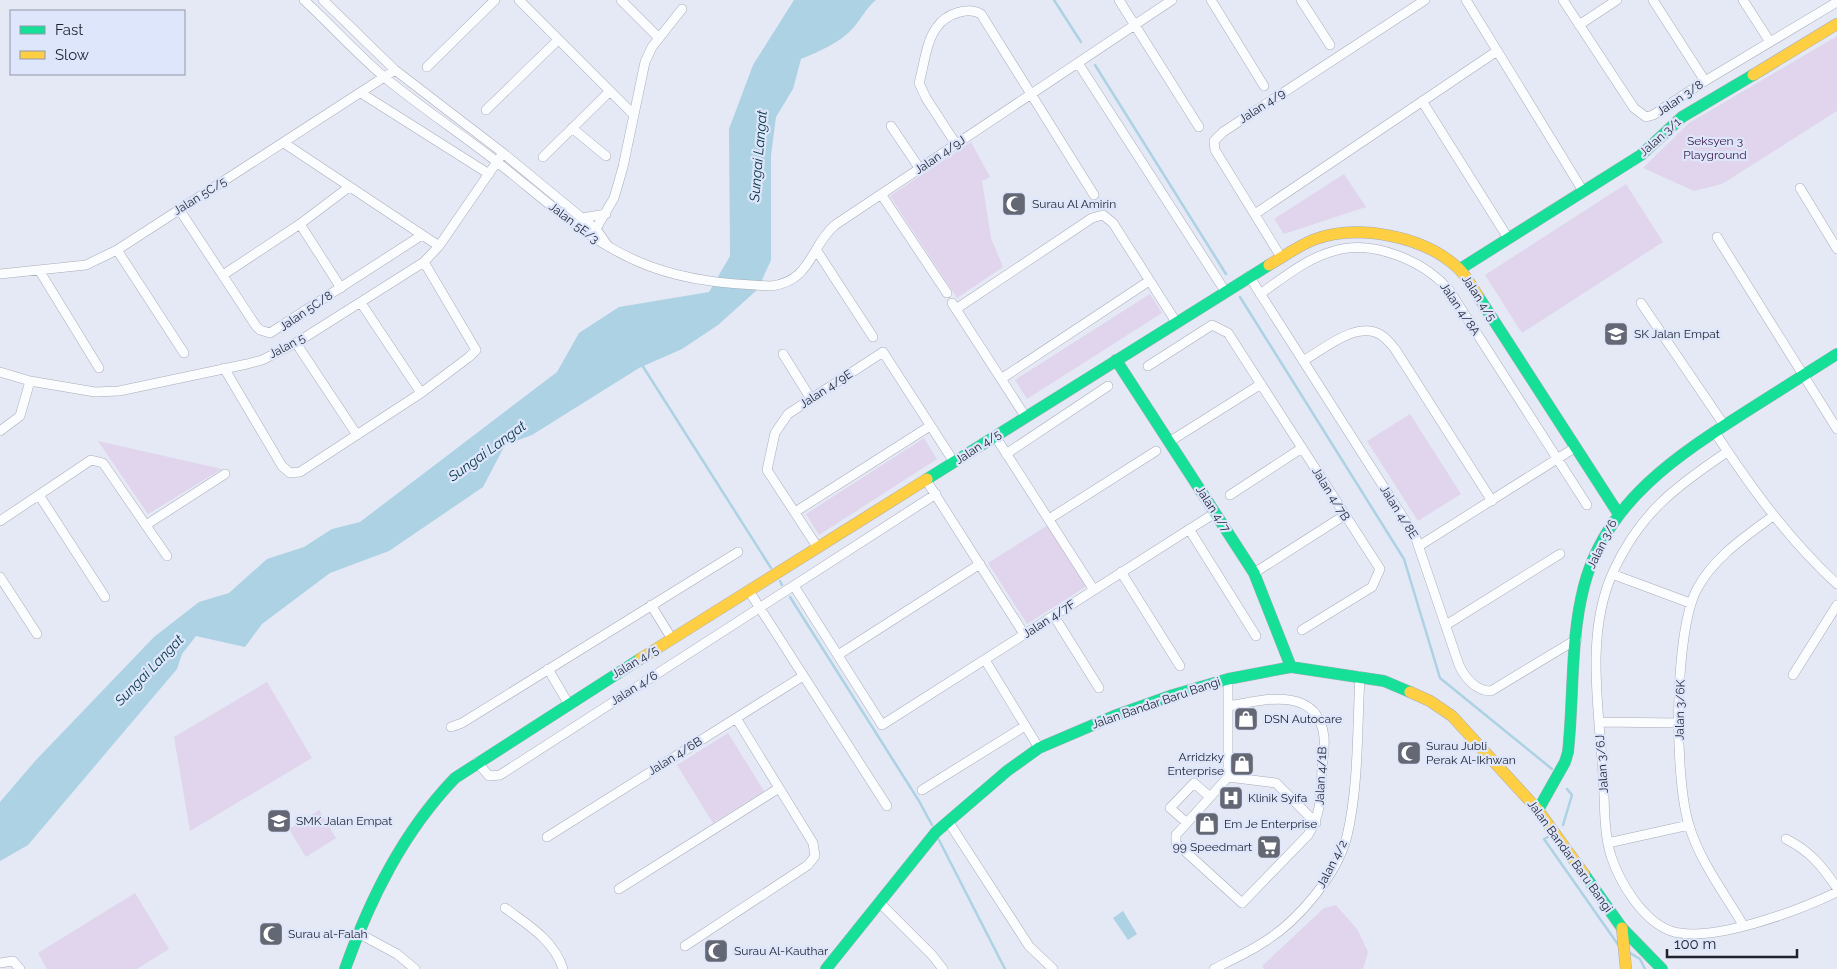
<svg xmlns="http://www.w3.org/2000/svg" width="1837" height="969" viewBox="0 0 1837 969" font-family="Raleway,sans-serif">
  <rect width="100%" height="100%" fill="#e4e9f5"/>
  <path fill="#e0d5ec" d="M1837 36V111L1722 184 1694 191 1643 168 1689 123Z
    M971 142 990 177 982 181 991 238 1003 267 957 298 890 196Z
    M1344 174 1366 207 1284 234 1274 219Z
    M1626 184 1663 242 1522 333 1485 275Z
    M1150 294 1162 313 1027 399 1015 380Z
    M1410 414 1461 494 1418 521 1367 441Z
    M924 438 937 459 819 535 806 514Z
    M98 441 222 469 148 514Z
    M1048 525 1087 586 1027 624 988 563Z
    M267 682 312 758 190 831 174 737Z
    M728 733 764 791 713 823 677 765Z
    M319 810 336 838 306 857 289 829Z
    M135 893 169 949 137 969H47L38 953Z
    M1336 905 1357 929 1368 952 1363 969H1264L1262 966 1324 908Z"/>
  <path fill="#acd2e3" d="M794 0H876C866 8 862 18 854 27 840 43 820 51 801 59L793 89 776 117 771 156V260L758 289 718 325 682 349 639 368 532 435 505 445 483 487 389 551 330 573 262 624 245 647 196 636 182 654 177 669 28 845 0 861V802L36 760 154 637 199 602 229 593 267 559 304 547 332 529 360 522 557 372 579 333 619 307 709 292 730 256 729 129 753 65Z
    M1123 911 1137 934 1128 940 1113 918Z"/>
  <g fill="none" stroke-linecap="round" stroke-linejoin="round">
    <path stroke="#acd2e3" stroke-width="2.5" d="M1054 0 1081 42
      M1095 65 1226 274
      M1240 297 1404 559 1440 678 1552 769
      M642 365 771 568
      M780 581 782 585
      M790 597 919 801 932 825
      M1563 825 1572 795 1567 789
      M1548 837 1544 839 1619 946
      M939 840 1005 969
      M1630 953 1640 959 1645 969"/>
    <defs>
      <path id="street" d="M304 0C331 25 355 52 383 76 419 106 460 133 497 162 546 200 590 244 649 266 689 281 729 284 771 286 812 281 810 246 835 225L1172 0
        M323 0 395 70 503 153 582 218 596 229 608 246
        M519 0 634 115
        M621 0 659 38
        M1119 0 1199 127
        M1211 0 1264 86
        M1301 0 1330 45
        M1466 0 1583 191
        M1563 0 1634 108 1646 117 1653 115 1705 81 1837 2
        M1653 0 1705 81
        M1743 0 1770 42
        M1579 25 1617 0
        M1078 63 1225 291
        M427 67 495 0
        M361 93 489 174
        M1422 101 1508 238
        M486 110 558 40
        M891 126 920 169
        M572 128 606 156
        M284 143 439 246
        M956 144 926 98 919 83C924 66 926 41 937 27 946 14 968 6 981 14L1094 195
        M543 157 609 92
        M1800 188 1837 249
        M881 194 947 293
        M179 209 256 326 260 330 270 333 422 235
        M1255 214 1497 51
        M582 218 606 214
        M300 224 341 288
        M594 232 614 198 623 167 645 62 652 47 682 9
        M1717 237 1837 429
        M117 250 184 353
        M817 251 873 337
        M1281 257 1215 150 1214 141 1223 132 1425 0
        M39 270 99 368
        M0 274 86 265 117 250 395 70
        M223 275 300 224 349 187
        M1249 276 1415 536 1459 665C1465 678 1476 691 1491 691L1577 639
        M1260 294C1283 278 1307 258 1334 251 1373 239 1424 261 1449 290L1587 505
        M361 303 421 393
        M952 303 1025 416
        M1641 303 1724 425
        M956 309 1092 218 1103 215 1113 223 1176 322
        M296 343 357 435
        M783 354 811 399
        M1303 361C1324 349 1357 320 1381 335 1386 338 1391 344 1395 349L1492 501
        M1148 366 1212 325 1228 333 1380 569 1372 587 1302 630
        M224 368 282 466 290 473 300 472 421 393 469 357 476 350 424 262
        M0 372 30 381 95 392 119 391 247 364 262 360 296 343 424 262 439 246 503 153
        M1001 379 1149 281
        M0 431 20 416 30 381
        M1714 431C1750 486 1788 539 1837 584
        M995 436 1094 590
        M1169 442 1261 384
        M1727 452C1675 487 1640 513 1613 572 1585 634 1599 708 1603 774 1605 800 1603 830 1611 856 1620 883 1643 921 1671 931 1711 944 1800 910 1837 892
        M1006 454 1108 386
        M926 480 1024 634
        M39 495 105 597
        M1230 495 1302 448
        M795 512 930 426
        M1049 519 1156 451
        M0 521 91 460 103 463 167 556
        M146 525 225 474
        M1189 529 1256 636
        M1419 546 1576 447
        M818 548 767 470 775 433 788 414 883 352 954 462
        M1121 572 1180 666
        M1254 573 1345 515
        M1612 574 1690 603
        M0 577 37 634
        M794 586 882 725 1215 513
        M749 591 887 806
        M651 605 672 639
        M1054 616 1099 688
        M1446 625 1560 554
        M838 655 980 564
        M985 660 1039 748
        M548 669 568 703
        M1793 675 1837 605
        M1228 679V777L1176 835V843L1242 903 1308 835C1322 813 1321 793 1322 768 1323 758 1325 747 1324 737 1318 686 1265 699 1229 706
        M1600 722 1679 723
        M451 727 462 723 738 552
        M477 762 489 776 500 775 936 494
        M1228 777 1276 783 1316 823
        M922 790 1025 726
        M948 821 1029 946 1053 969
        M1187 823 1170 808 1194 783 1210 797
        M547 837 803 676
        M1786 839C1810 851 1822 866 1837 888
        M1608 843 1689 825
        M619 889 779 788
        M879 902 932 955 943 969
        M505 908C528 925 554 940 563 969
        M1743 925C1725 894 1699 860 1689 825 1674 777 1674 632 1697 589 1714 557 1745 537 1773 516
        M358 933 397 954 415 969
        M685 946 808 865 815 856 813 843 736 718
        M0 963 13 961 20 969
        M1214 969C1231 960 1249 952 1264 942 1298 921 1337 875 1347 836 1359 785 1357 728 1360 676"/>
      <path id="fast" d="M1460 269 1641 155 1682 117 1753 75
        M1478 296 1618 513
        M1116 360 1254 573 1291 667
        M927 479 1269 265
        M1538 810 1565 762 1568 752C1574 697 1570 640 1584 586 1606 501 1678 455 1747 411 1777 392 1807 373 1837 354
        M1584 874 1622 928 1662 969
        M345 969C370 899 403 832 455 778L640 659
        M826 969 936 832 1007 771 1039 748 1114 716 1173 695 1228 679 1291 667 1384 681 1410 692"/>
      <path id="slow" d="M1753 75 1837 24
        M1269 265C1283 257 1298 246 1313 240 1357 223 1424 236 1458 268 1466 275 1472 287 1478 296
        M640 659 927 479
        M1410 692 1430 701 1452 716 1538 810 1584 874
        M1622 928 1626 969"/>
    </defs>
    <use href="#street" stroke="#a8acb7" stroke-width="10"/>
    <use href="#fast" stroke="#a8acb7" stroke-width="12"/>
    <use href="#slow" stroke="#a8acb7" stroke-width="12"/>
    <use href="#street" stroke="#fbfcfe" stroke-width="9"/>
    <use href="#fast" stroke="#16e098" stroke-width="11"/>
    <use href="#slow" stroke="#ffcf43" stroke-width="11"/>
  </g>
  <defs>
    <symbol id="mosque-square" viewBox="-11 -11 22 22"><rect x="-9" y="-9" width="18" height="18" rx="4" fill="#646875" stroke="#dee6fb"/><path d="M3.5-4.9A6 6 0 1 0 3.5 4.9A5 5 0 1 1 3.5-4.9Z" fill="#fff"/></symbol>
    <symbol id="school-square" viewBox="-11 -11 22 22"><rect x="-9" y="-9" width="18" height="18" rx="4" fill="#646875" stroke="#dee6fb"/><path d="M0-5L7-2L0 1L-7-2ZM-4 1L0 2.5L4 1V4Q0 6-4 4Z" fill="#fff"/></symbol>
    <symbol id="shop-square" viewBox="-11 -11 22 22"><rect x="-9" y="-9" width="18" height="18" rx="4" fill="#646875" stroke="#dee6fb"/><path d="M-5-2.5h2.3a2.7 3.5 0 0 1 5.4 0H5L5.5 6h-11ZM-1.5-2.5h3a1.5 2.3 0 0 0-3 0Z" fill="#fff"/></symbol>
    <symbol id="hospital-square" viewBox="-11 -11 22 22"><rect x="-9" y="-9" width="18" height="18" rx="4" fill="#646875" stroke="#dee6fb"/><path d="M-5-5h3v3.5h4V-5h3V5h-3V1.5h-4V5h-3Z" fill="#fff"/></symbol>
    <symbol id="supermarket-square" viewBox="-11 -11 22 22"><rect x="-9" y="-9" width="18" height="18" rx="4" fill="#646875" stroke="#dee6fb"/><path d="M-6-5.5h2.5l.6 2H6L4.5 2H-2.5L-4.4-4H-6ZM-1.5 3.2a1.3 1.3 0 1 0 .1 0ZM3 3.2a1.3 1.3 0 1 0 .1 0Z" fill="#fff"/></symbol>
  </defs>
  <g fill-rule="evenodd">
    <use href="#mosque-square" x="1000" y="190" width="28" height="28"/>
    <use href="#school-square" x="1602" y="320" width="28" height="28"/>
    <use href="#shop-square" x="1232" y="705" width="28" height="28"/>
    <use href="#mosque-square" x="1395" y="739" width="28" height="28"/>
    <use href="#shop-square" x="1228" y="750" width="28" height="28"/>
    <use href="#hospital-square" x="1217" y="784" width="28" height="28"/>
    <use href="#school-square" x="265" y="807" width="28" height="28"/>
    <use href="#shop-square" x="1193" y="810" width="28" height="28"/>
    <use href="#supermarket-square" x="1255" y="833" width="28" height="28"/>
    <use href="#mosque-square" x="257" y="920" width="28" height="28"/>
    <use href="#mosque-square" x="702" y="937" width="28" height="28"/>
  </g>
  <g text-anchor="middle" dominant-baseline="central" stroke-width="4.5" stroke-linejoin="round" paint-order="stroke">
    <g font-size="12" fill="#1f2330" stroke="#dee6fb">
      <text transform="translate(1680 98) rotate(-34)">Jalan 3/8</text>
      <text transform="translate(1262 106) rotate(-33)">Jalan 4/9</text>
      <text transform="translate(1660 137) rotate(-42)">Jalan 3/1</text>
      <text transform="translate(940 155) rotate(-34)">Jalan 4/9J</text>
      <text transform="translate(200 196) rotate(-32)">Jalan 5C/5</text>
      <text transform="translate(574 223) rotate(37)">Jalan 5E/3</text>
      <text transform="translate(1479 298) rotate(57)">Jalan 4/5</text>
      <text transform="translate(1460 309) rotate(56)">Jalan 4/8A</text>
      <text transform="translate(306 311) rotate(-34)">Jalan 5C/8</text>
      <text transform="translate(287 346) rotate(-28)">Jalan 5</text>
      <text transform="translate(826 389) rotate(-33)">Jalan 4/9E</text>
      <text transform="translate(978 447) rotate(-33)">Jalan 4/5</text>
      <text transform="translate(1331 494) rotate(58)">Jalan 4/7B</text>
      <text transform="translate(1213 509) rotate(57)">Jalan 4/7</text>
      <text transform="translate(1399 512) rotate(58)">Jalan 4/8E</text>
      <text transform="translate(1602 544) rotate(-64)">Jalan 3/6</text>
      <text transform="translate(1049 619) rotate(-33)">Jalan 4/7F</text>
      <text transform="translate(635 662) rotate(-31)">Jalan 4/5</text>
      <text transform="translate(634 688) rotate(-32)">Jalan 4/6</text>
      <text transform="translate(1156 703) rotate(-19)">Jalan Bandar Baru Bangi</text>
      <text transform="translate(1680 710) rotate(-89)">Jalan 3/6K</text>
      <text transform="translate(675 756) rotate(-32)">Jalan 4/6B</text>
      <text transform="translate(1602 764) rotate(-94)">Jalan 3/6J</text>
      <text transform="translate(1321 776) rotate(-87)">Jalan 4/1B</text>
      <text transform="translate(1570 856) rotate(54)">Jalan Bandar Baru Bangi</text>
      <text transform="translate(1332 864) rotate(-63)">Jalan 4/2</text>
    </g>
    <g font-size="12" fill="#3d1a48" stroke="#dee6fb">
      <text x="1715" y="141">Seksyen 3<tspan x="1715" dy="14">Playground</tspan></text>
    </g>
    <g font-size="12" fill="#1f2330" stroke="#dee6fb" text-anchor="start">
      <text x="1032" y="204">Surau Al Amirin</text>
      <text x="1634" y="334">SK Jalan Empat</text>
      <text x="1264" y="719">DSN Autocare</text>
      <text x="1426" y="746">Surau Jubli<tspan x="1426" dy="14">Perak Al-Ikhwan</tspan></text>
      <text x="1224" y="757" text-anchor="end">Arridzky<tspan x="1224" dy="14">Enterprise</tspan></text>
      <text x="1248" y="798">Klinik Syifa</text>
      <text x="296" y="821">SMK Jalan Empat</text>
      <text x="1224" y="824">Em Je Enterprise</text>
      <text x="1252" y="847" text-anchor="end">99 Speedmart</text>
      <text x="288" y="934">Surau al-Falah</text>
      <text x="734" y="951">Surau Al-Kauthar</text>
    </g>
    <g font-size="14" font-style="italic" fill="#043543" stroke="#dee6fb">
      <text transform="translate(758 156) rotate(-85)">Sungai Langat</text>
      <text transform="translate(487 451) rotate(-36)">Sungai Langat</text>
      <text transform="translate(149 670) rotate(-46)">Sungai Langat</text>
    </g>
  </g>
  <rect x="10" y="10" width="175" height="65" fill="#dee6fb" stroke="#9298aa"/>
  <rect x="20" y="26" width="25" height="8" fill="#16e098" stroke="#9298aa"/>
  <text x="55" y="35" font-size="15" fill="#1f2330">Fast</text>
  <rect x="20" y="51" width="25" height="8" fill="#ffcf43" stroke="#9298aa"/>
  <text x="55" y="60" font-size="15" fill="#1f2330">Slow</text>
  <path d="M1667 949v8h130v-8" fill="none" stroke="#1f2330" stroke-width="2.5"/>
  <text x="1674" y="949" font-size="15" fill="#1f2330" stroke="#dee6fb" stroke-width="4" paint-order="stroke">100 m</text>
</svg>
